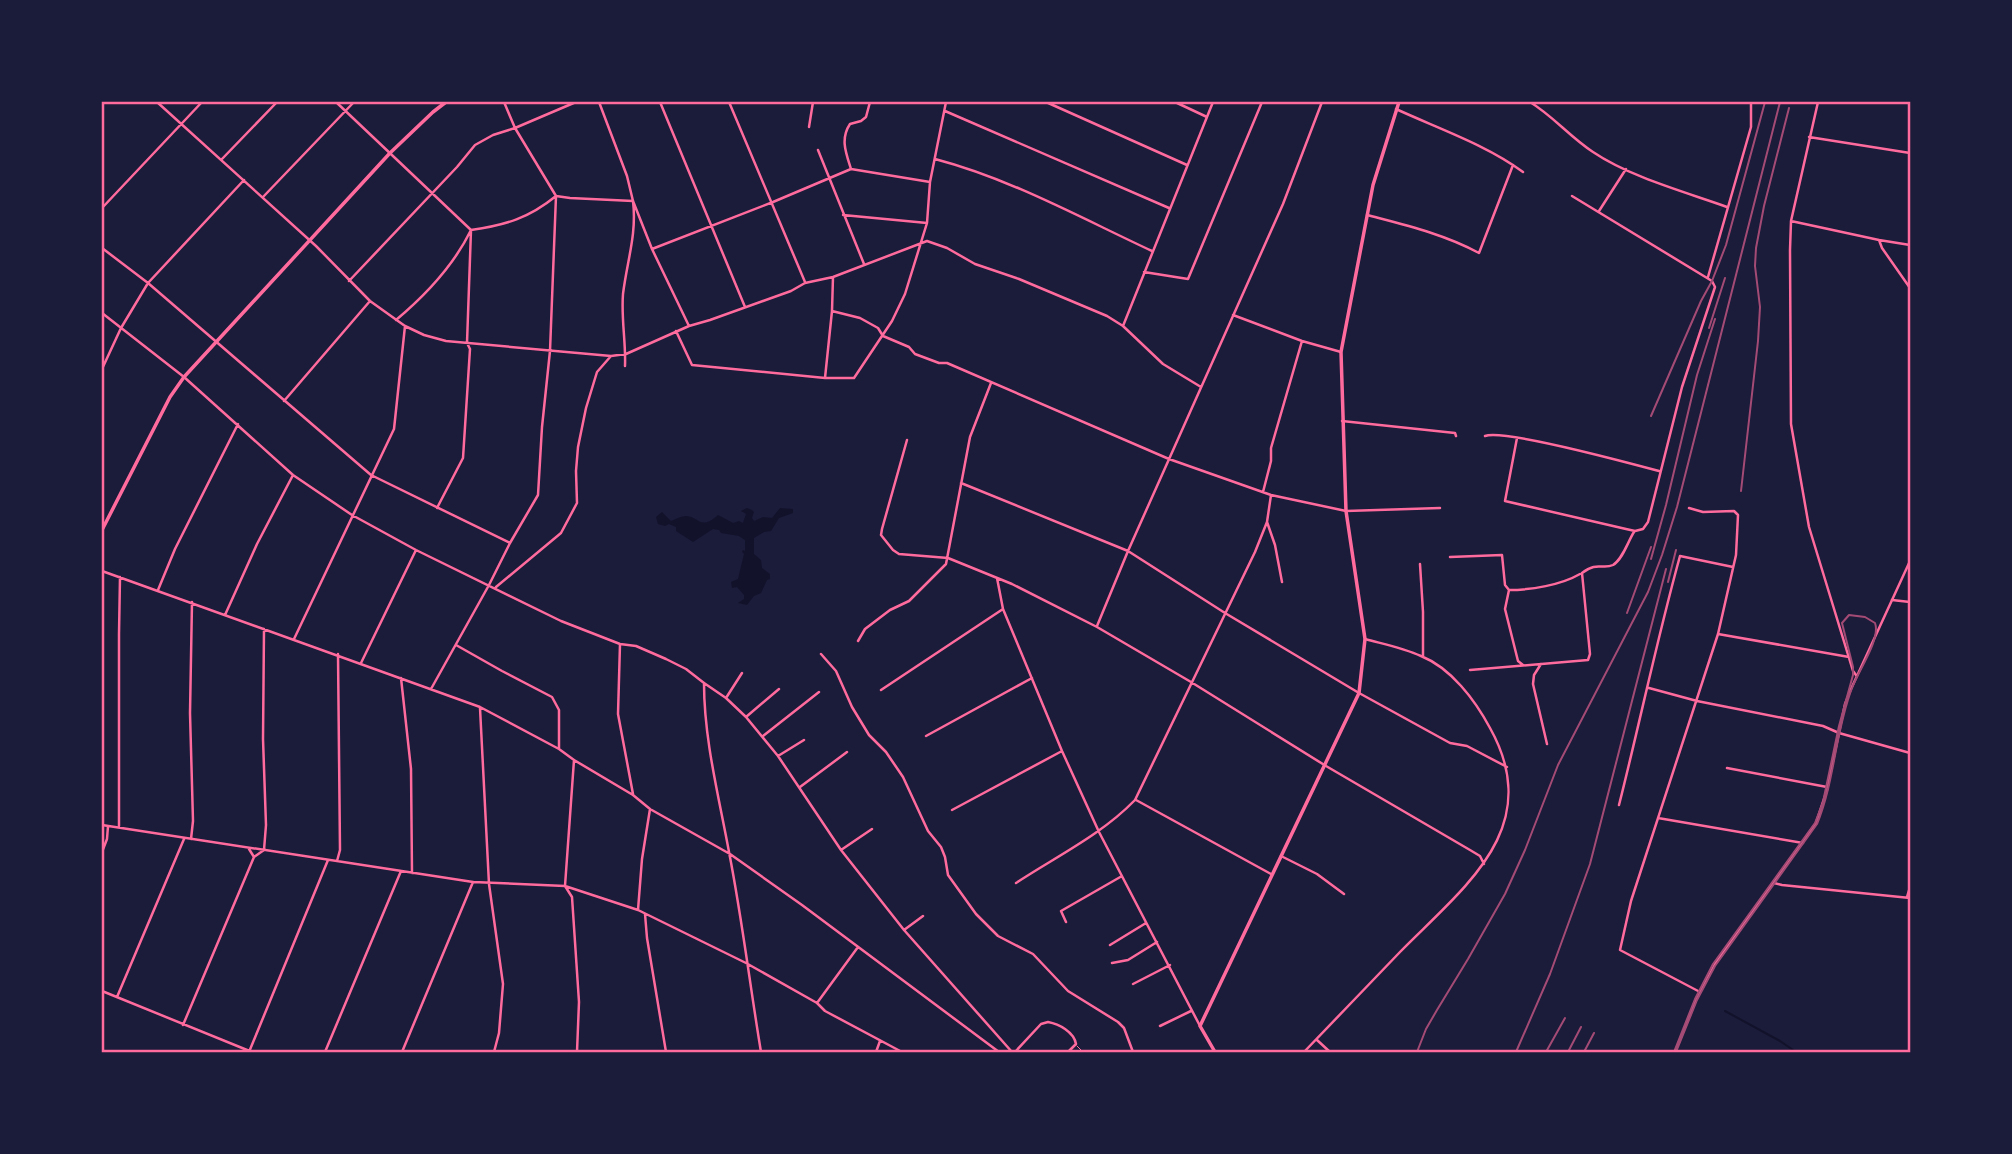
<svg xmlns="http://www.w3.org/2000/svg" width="2012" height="1154" viewBox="0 0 2012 1154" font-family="'Sofia Sans Condensed',sans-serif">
  <rect width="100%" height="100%" fill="#1b1b3a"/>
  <path fill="#12122b" d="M747 508 752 510 754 512 752 518 754 521 763 517 772 518 780 508 793 509V513L779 518 771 531 764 532 754 538V554L761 560 762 568 770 574V579L767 580 761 593 754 596 747 605 738 603 744 599V595L737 587 732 588 731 582 738 579 744 554 742 552 743 550 745 551V540L739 536 721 533 719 530 713 529 693 542 676 531V527L669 524 665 526 658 524 656 517 662 512 671 521C674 520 681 516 686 516 700 517 700 531 718 515L733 523 739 521 743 523 746 514 741 511Z"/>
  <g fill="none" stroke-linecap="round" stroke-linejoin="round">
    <path stroke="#12122b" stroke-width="2" d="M1725 1011 1780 1041 1796 1052"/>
    <path stroke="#ff6b9d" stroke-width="1" d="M1077 1046 1083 1052"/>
    <path stroke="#ff6b9d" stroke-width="2.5" d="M157 102 316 246 370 301 405 326 424 335 446 341 611 356 626 354 689 326 710 320 791 291 805 283 833 277 927 241 947 248 975 264 1019 279 1107 316 1123 326 1163 364 1201 387
      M336 102 471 230 467 343 470 349 463 458 437 508
      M599 102 627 176 633 201 652 249 689 326
      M660 102 745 307
      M729 102 805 282
      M1046 102 1187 165
      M1175 102 1207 117
      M1530 102C1553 116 1570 137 1593 152 1630 177 1685 192 1727 207
      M1818 102 1791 221 1790 250 1791 424 1809 527 1853 671 1856 675
      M1396 109C1437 128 1487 145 1523 172
      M945 111 1169 208
      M809 127 813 102
      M1809 137 1910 153
      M818 150 864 264
      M222 159 277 102
      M935 159C1011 179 1081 218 1152 251
      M851 169C846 153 840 139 850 124L861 121 866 117 870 102
      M263 197 354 102
      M102 208 202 102
      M1599 211 1626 169
      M843 215 927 223
      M1367 215C1405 225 1444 234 1479 253L1513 165
      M1791 221 1879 240 1882 248 1910 288
      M1879 240 1910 245
      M102 248 148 283 371 475 510 543
      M652 249 773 202 851 169 930 182
      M1144 272 1188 279 1262 102
      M1708 277 1751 127V102
      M349 281 457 167 475 145 493 135 515 128 576 102
      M832 311 860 318 878 328 883 336 909 347 915 354 939 363H947L1169 459 1271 495 1346 511 1440 508
      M102 313 184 377 293 475 352 515 416 550 561 621 620 644 636 646 666 659 686 669 704 683 726 698 746 717 778 756 841 850 904 930 1012 1052
      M1233 315 1302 341 1341 352
      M396 320C427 294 454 265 471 230 506 225 529 218 556 196L570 198 633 201C637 234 627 261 623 294 621 318 626 342 625 366
      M1123 326 1213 102
      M676 331 692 365 825 378H854L892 321 905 294 927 223 930 182 946 102
      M102 369 121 328 148 283 244 180
      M825 378 832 311 833 277
      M284 401 370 301
      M1342 421 1455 433 1456 436
      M1485 436C1503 429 1633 464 1659 471
      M1517 438 1505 501 1626 529 1635 531 1643 529 1648 522 1682 387 1715 287 1712 281 1572 196
      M907 440 882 529 881 535 893 550 899 554 948 558 1012 584 1097 627 1191 682 1326 766 1470 850 1480 856 1484 864
      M961 483 1128 551 1225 613 1359 693 1450 743 1467 746 1507 767
      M1263 492 1271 461V448L1302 341
      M1689 508 1703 512 1734 511 1738 515 1736 555 1718 634 1631 901 1620 950 1700 992
      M1267 522 1275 545 1282 582
      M1450 557 1502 555 1505 585 1509 590 1505 609 1518 661 1523 665
      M1420 564 1423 612V656
      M102 571 480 707 559 749 574 760 633 795 650 809 730 854 802 905 999 1052
      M997 578 1003 609 1062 751 1099 832 1200 1026
      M496 587 561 533 577 503 576 471 578 447 586 408 597 372 611 356
      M158 590 175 549 238 424
      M1509 590C1531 590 1561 585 1580 574
      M1892 600 1910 602
      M225 615 257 544 293 475
      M1097 626 1128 551 1283 204 1322 102
      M1718 634 1849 657
      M294 639 394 429 405 326
      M858 641 865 629 890 610 909 601 946 564 970 437 991 383
      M620 644 618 714 633 794
      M456 645 502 671 552 697 559 710V748
      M821 654 836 671 852 707 869 735 886 752 903 777 928 831 941 847 945 857 948 875 976 914 998 936 1033 954 1068 991 1118 1022 1124 1028 1133 1052
      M361 663 416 550
      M1541 664 1534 675 1533 684 1547 744
      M1470 670 1588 660 1590 654 1582 573C1597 561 1603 570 1613 565 1623 559 1628 541 1634 532
      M401 678 411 769 412 873
      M704 683C704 740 719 797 729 852 742 918 750 986 761 1052
      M1649 688 1697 701 1823 726 1839 733 1910 753
      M431 689 489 585 510 543 538 495 542 427 550 351 556 196 515 128 504 102
      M881 690 1003 609
      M726 698 742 673
      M480 708 489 884 503 984 499 1033 494 1052
      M746 717 779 689
      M763 736 819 692
      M926 736 1032 678
      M778 756 804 740
      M574 760 565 886 572 897 579 1002 577 1052
      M1727 768 1827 787
      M800 787 847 752
      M1136 800 1271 874
      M1619 805C1640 722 1657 639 1680 556L1733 567
      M952 810 1062 751
      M1658 818 1803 843
      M102 825 473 882 565 886 638 910 746 963 817 1003 825 1011 902 1052
      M119 826V634L120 577
      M191 839 193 821 190 713 192 602
      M841 850 872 829
      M102 852 107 839 108 826
      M1281 856 1317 874 1344 894
      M254 857 264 850 266 825 263 739 264 629
      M337 861 340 850 338 654
      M1016 883C1057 856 1101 835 1135 800L1255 552 1267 522 1271 495
      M1774 883 1782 885 1910 898
      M1907 897 1910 887
      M638 910 642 859 650 809
      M645 914 647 938 666 1052
      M1066 922 1061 911 1122 876
      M904 930 923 916
      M1110 945 1146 923
      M1112 963 1128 960 1157 942
      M1133 984 1170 965
      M102 991 252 1052
      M117 997 184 839
      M817 1003 858 947
      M183 1025 254 857 249 849
      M1160 1026 1191 1011
      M1317 1040 1330 1052
      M249 1052 328 860
      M325 1052 401 871
      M402 1052 473 882
      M876 1052 880 1041
      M1015 1052 1041 1024 1048 1022C1059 1024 1074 1032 1076 1044L1068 1052
      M1304 1052C1336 1019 1368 985 1400 952 1464 887 1546 828 1490 728 1475 700 1451 668 1421 656 1403 648 1383 644 1365 639"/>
    <path stroke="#ff6b9d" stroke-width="2.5" d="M1675 1052 1696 1000 1715 964 1816 823 1827 790 1845 704 1851 689 1910 561"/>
    <path stroke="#ff6b9d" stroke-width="3.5" d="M102 530 170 397 184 377 390 153 433 112 446 102
      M1215 1052 1200 1026 1359 693 1365 639 1346 511 1341 352 1373 185 1399 102"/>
    <path stroke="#a44b75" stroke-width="2" d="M1674 1052 1695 999 1713 964 1815 823 1823 802 1839 726 1853 675V667L1842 623 1849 615 1865 617 1875 623C1881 639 1858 671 1852 688 1835 732 1835 780 1817 824L1715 966 1697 1000 1676 1052"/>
    <path stroke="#a44b75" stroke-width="2" d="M1709 328 1725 278
      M1651 416 1701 301 1712 281 1726 245 1765 102
      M1741 491 1758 341 1760 307 1755 266 1756 248 1764 206 1789 108
      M1651 559 1666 505 1697 375 1715 319
      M1668 582 1676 550
      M1627 613 1651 547
      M1417 1052 1426 1029 1437 1010 1468 959 1505 894 1525 850 1558 765 1648 592 1662 555 1677 507 1780 102
      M1516 1052 1550 974 1590 864 1666 569
      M1546 1052 1565 1018
      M1568 1052 1581 1027
      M1584 1052 1594 1033"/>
  </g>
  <rect width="2012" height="1154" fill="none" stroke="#1b1b3a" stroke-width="206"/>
  <rect x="103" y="103" width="1806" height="948" fill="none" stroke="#ff6b9d" stroke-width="2.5"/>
</svg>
